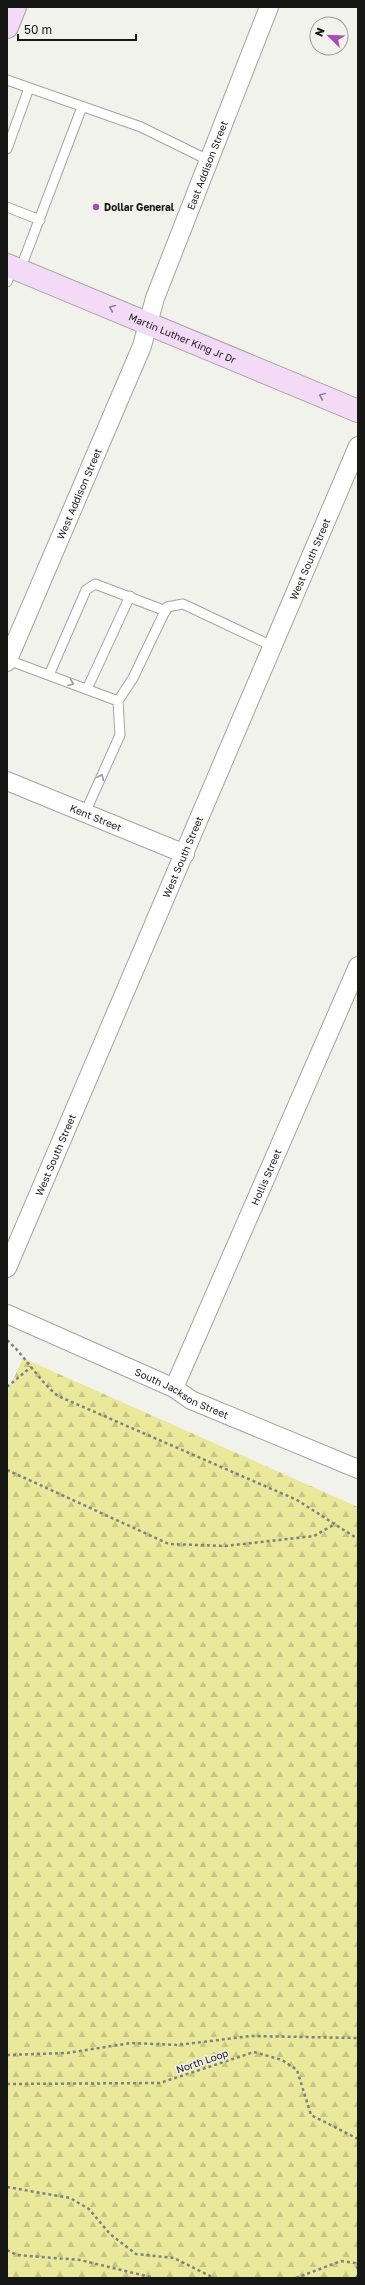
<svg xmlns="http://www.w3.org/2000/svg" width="365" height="2285" viewBox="0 0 365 2285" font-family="'Golos Text',sans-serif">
  <defs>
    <pattern id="forest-firs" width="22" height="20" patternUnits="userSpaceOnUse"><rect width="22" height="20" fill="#eae89a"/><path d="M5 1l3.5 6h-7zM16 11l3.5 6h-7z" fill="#c8c684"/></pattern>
  </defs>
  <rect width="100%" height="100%" fill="#f2f2ed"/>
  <path fill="url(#forest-firs)" d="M23 1358 358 1507V2278H7V1393Z"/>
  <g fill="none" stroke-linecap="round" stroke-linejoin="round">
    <defs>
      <path id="lane" d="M7 80 141 127 210 161
        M7 149 29 88
        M7 207 40 220
        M20 270 82 107
        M7 282 13 267
        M8 660 118 701
        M49 675 86 590 95 584 166 611
        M87 689 130 596
        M85 813 120 735 118 701 133 678 167 607 183 604 272 646"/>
      <g id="street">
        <path id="s1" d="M7 662 142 346 155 298 269 7"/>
        <path id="s2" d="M7 781 185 854"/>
        <path id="s3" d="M7 1268 358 446"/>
        <path id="s4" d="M7 1314 174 1388 191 1400 358 1469"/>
        <path id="s5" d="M174 1388 358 966"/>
      </g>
      <g id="secondary">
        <path d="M7 27 15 7"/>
        <path id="s6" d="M7 265 358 411"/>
      </g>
    </defs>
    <use href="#lane" stroke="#a4a49f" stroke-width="11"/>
    <use href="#street" stroke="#a4a49f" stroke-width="20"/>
    <use href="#secondary" stroke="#a4a49f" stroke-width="24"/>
    <path stroke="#81817e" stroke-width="2.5" stroke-dasharray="3 3" stroke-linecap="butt" d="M7 1340C26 1357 38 1380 58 1396L297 1500 358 1539
      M7 1387 31 1367
      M7 1470 169 1544 225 1546 314 1536 335 1524
      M7 2055 67 2053 131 2043 178 2045 250 2036 358 2038
      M7 2084 160 2083 254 2052 282 2060 297 2070 311 2115 358 2139
      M7 2187 70 2198 89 2209 110 2234 136 2254 174 2258 214 2278
      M7 2250 17 2255 80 2260 154 2278
      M296 2278 341 2261 355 2263 358 2269
      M356 2278 358 2275"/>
    <use href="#lane" stroke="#fff" stroke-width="9"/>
    <use href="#street" stroke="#fff" stroke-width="18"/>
    <use href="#secondary" stroke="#f3daf7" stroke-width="22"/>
  </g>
  <defs><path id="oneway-chevron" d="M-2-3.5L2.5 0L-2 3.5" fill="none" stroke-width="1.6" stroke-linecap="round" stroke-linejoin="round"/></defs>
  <g stroke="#908292">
    <use href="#oneway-chevron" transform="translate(112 308) rotate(-157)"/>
    <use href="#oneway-chevron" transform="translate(322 396) rotate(-157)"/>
  </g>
  <g stroke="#979796">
    <use href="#oneway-chevron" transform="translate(71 683) rotate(21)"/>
    <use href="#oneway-chevron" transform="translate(101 777) rotate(-66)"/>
  </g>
  <circle fill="#a74bb5" stroke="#f2f2ed" stroke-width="1.5" cx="96" cy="207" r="4"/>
  <g text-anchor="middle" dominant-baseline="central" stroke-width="3" stroke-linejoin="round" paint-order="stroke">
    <g font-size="10" fill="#171716" stroke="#f2f2ed">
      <text stroke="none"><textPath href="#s1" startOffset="536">East Addison Street</textPath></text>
      <text stroke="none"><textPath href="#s6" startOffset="190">Martin Luther King Jr Dr</textPath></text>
      <text stroke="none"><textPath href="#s1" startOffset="183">West Addison Street</textPath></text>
      <text stroke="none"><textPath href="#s3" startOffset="771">West South Street</textPath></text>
      <text stroke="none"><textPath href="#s2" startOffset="96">Kent Street</textPath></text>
      <text stroke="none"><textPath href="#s3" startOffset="447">West South Street</textPath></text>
      <text stroke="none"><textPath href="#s3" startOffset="123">West South Street</textPath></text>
      <text stroke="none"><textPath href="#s5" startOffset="230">Hollis Street</textPath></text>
      <text stroke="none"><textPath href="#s4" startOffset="192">South Jackson Street</textPath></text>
      <text transform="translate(202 2061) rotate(-19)">North Loop</text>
    </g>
    <g font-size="10" font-weight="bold" fill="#171716" stroke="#f2f2ed" text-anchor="start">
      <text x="104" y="207">Dollar General</text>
    </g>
  </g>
  <rect width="365" height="2285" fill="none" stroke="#171716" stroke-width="16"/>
  <g transform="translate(329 36) rotate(293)"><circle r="19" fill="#f2f2ed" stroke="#9a9a97"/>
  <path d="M0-3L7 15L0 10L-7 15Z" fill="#a74bb5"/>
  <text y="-6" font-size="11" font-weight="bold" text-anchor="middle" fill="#171716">N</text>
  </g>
  <path d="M18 34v6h118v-6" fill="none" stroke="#171716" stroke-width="2"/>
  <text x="24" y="34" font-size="12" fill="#171716" stroke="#f2f2ed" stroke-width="3" paint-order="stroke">50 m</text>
</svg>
